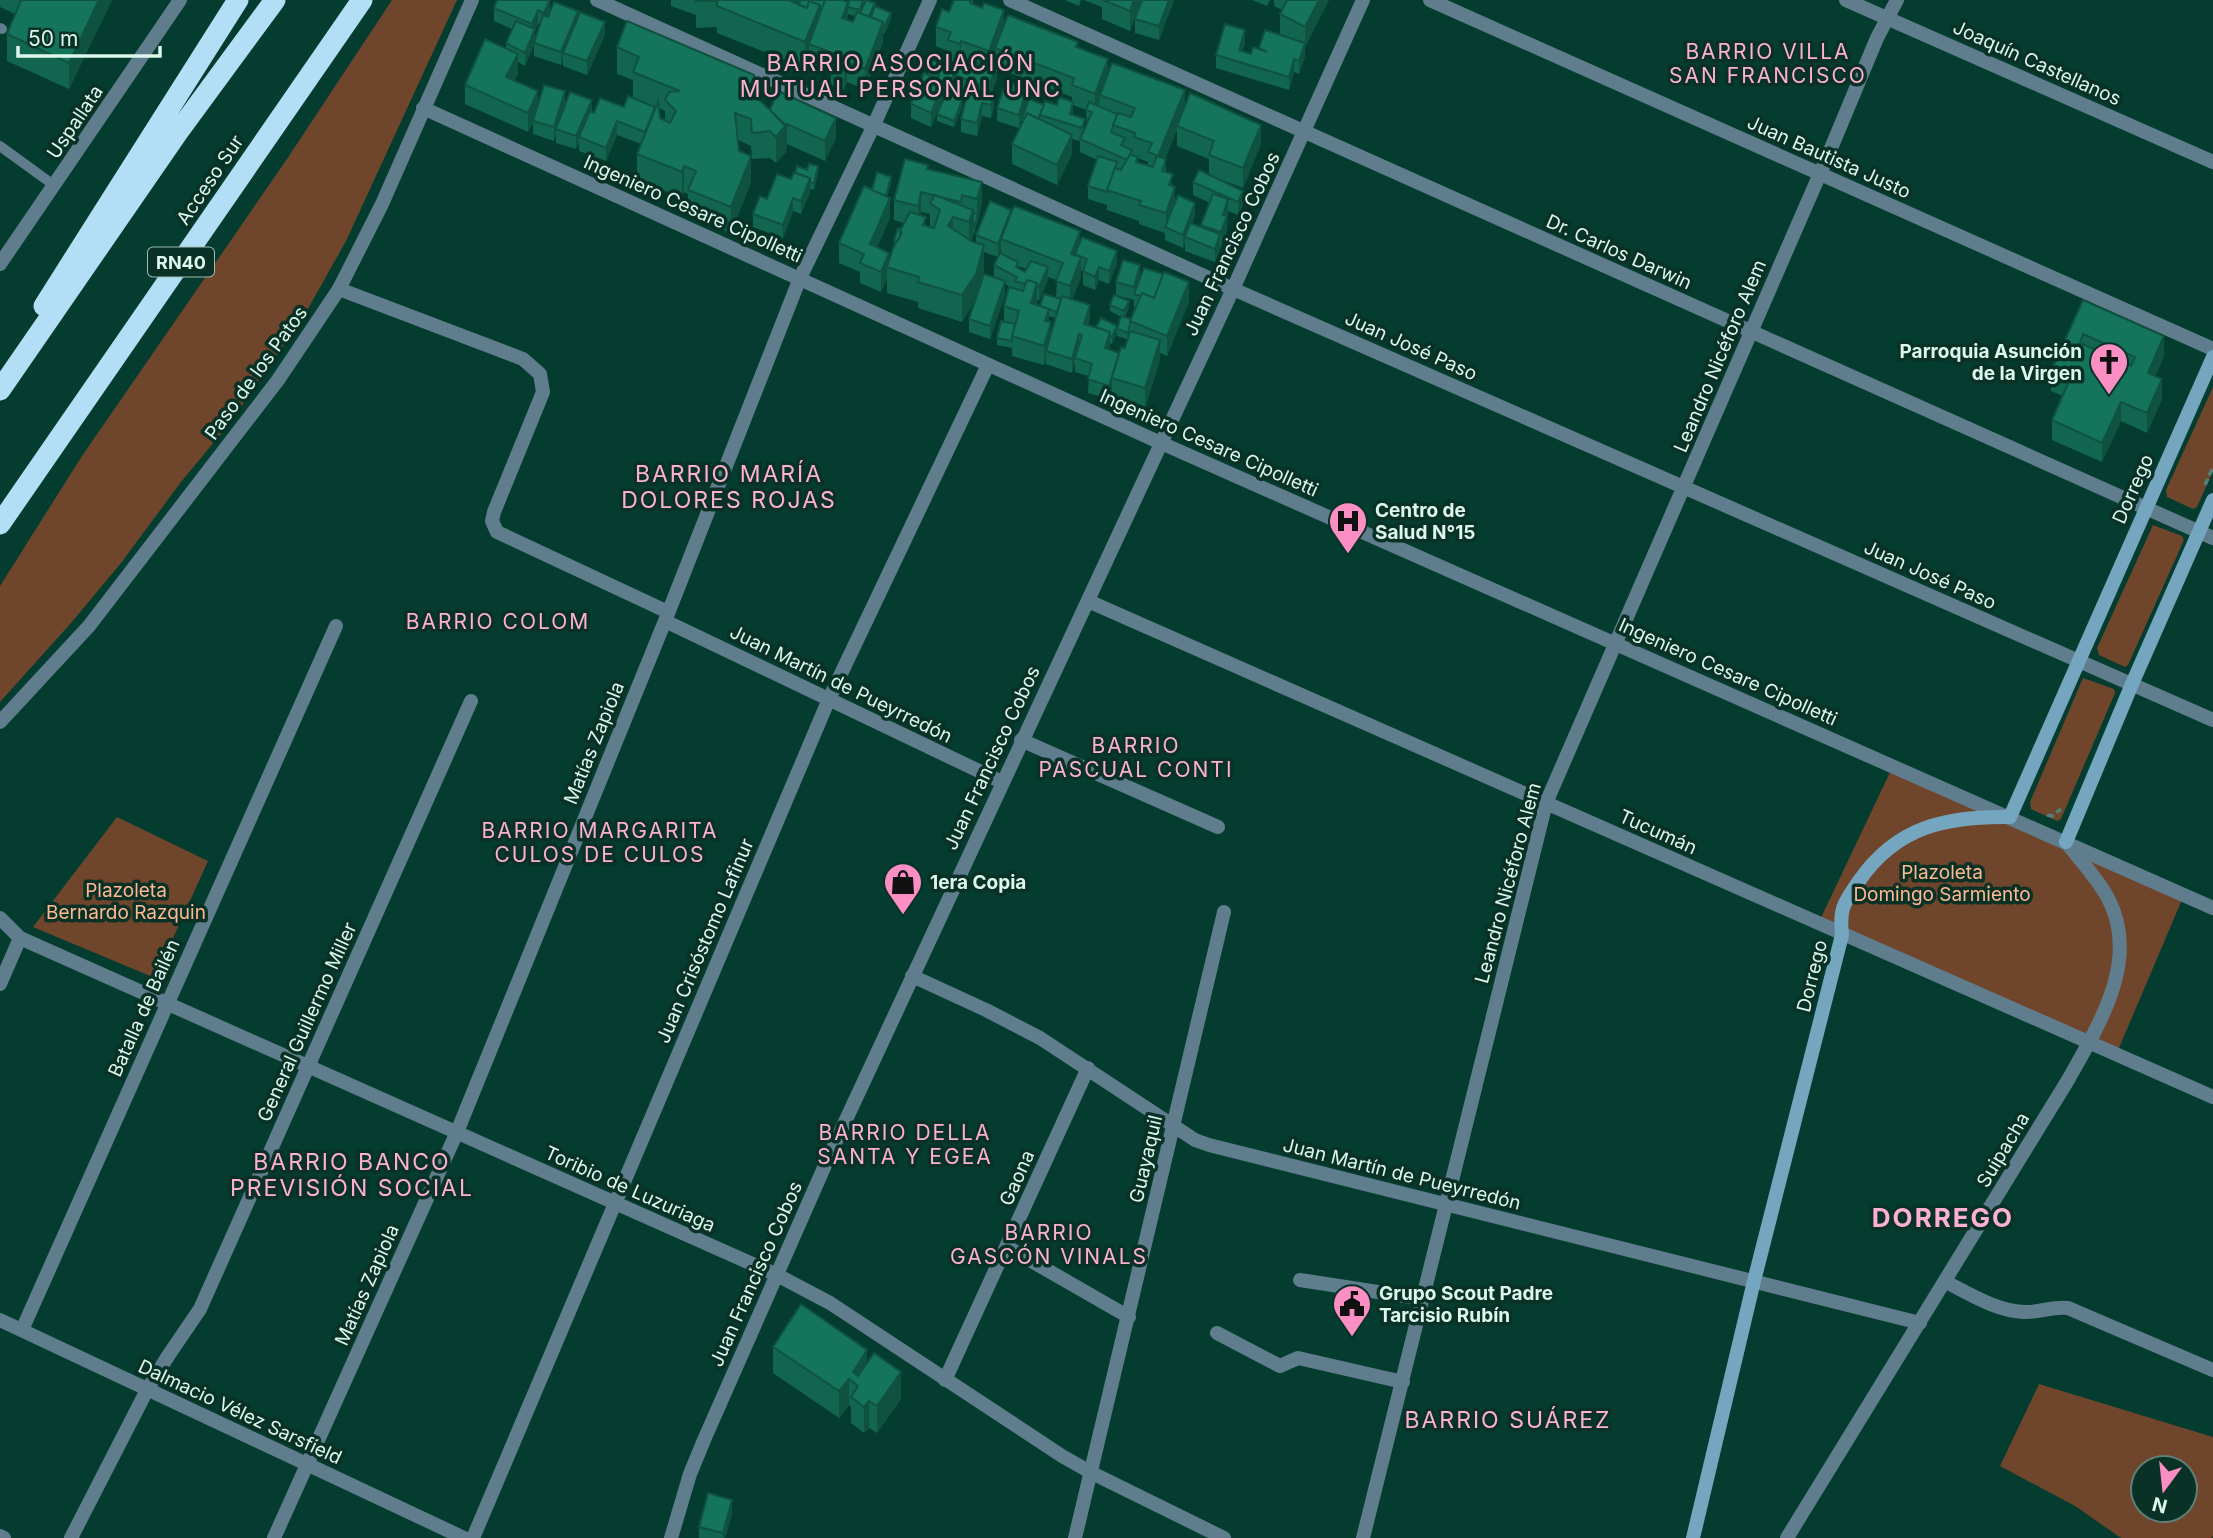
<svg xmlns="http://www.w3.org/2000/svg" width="2213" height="1538" viewBox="0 0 2213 1538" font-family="Inter,sans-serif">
  <rect width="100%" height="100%" fill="#043d2f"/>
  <path fill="#6f452c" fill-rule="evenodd" d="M392 0H457L346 241 305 314 229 424 181 482 121 563 71 623 0 702V586L82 456 287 159Z
    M2213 387V471L2197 507 2193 509 2167 497 2166 490Z
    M2153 525 2182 536 2184 540 2128 665 2125 667 2099 655 2097 648Z
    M2083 678 2114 689 2115 693 2061 819 2057 821 2031 809 2030 802Z
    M1893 766 2184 895 2116 1055 1818 924Z
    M117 817 208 861 155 978 33 927Z
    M2039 1384 2213 1437V1536L2211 1538H2121L2075 1506 2000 1466ZM2143 1468H2185V1510H2143Z"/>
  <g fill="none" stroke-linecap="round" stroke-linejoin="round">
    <path stroke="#548175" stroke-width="3.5" stroke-dasharray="7 3.5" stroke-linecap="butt" d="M2205 485 2213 467
      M2047 815 2052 816 2061 809"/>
    <path stroke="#5f7d8c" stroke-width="10" d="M0 28 2 29
      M0 146 55 186"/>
    <path stroke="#5f7d8c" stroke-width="14" d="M597 0 1233 289 2213 720
      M1010 0 2213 538
      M1430 0 2213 349
      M1846 0 2213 162
      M339 289 523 359 540 374 543 392 494 512 492 521 497 532 668 612
      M1088 601 2213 1097
      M665 621 1002 782
      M1021 740 1218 827
      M0 918 20 938 777 1275 830 1303 1062 1456 1092 1473 1224 1538
      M912 976 986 1010 1040 1038 1195 1140 1209 1145 1920 1323
      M0 984 20 938
      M1007 1247 1129 1317
      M1300 1280 1423 1299
      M1946 1282C1970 1294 1996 1311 2024 1312 2039 1313 2052 1306 2068 1308L2213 1370
      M0 1320 464 1538
      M22 1330 336 626
      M1217 1333 1280 1366 1298 1358 1403 1382
      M945 1380 1088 1068
      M0 1536 4 1538
      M71 1538 147 1390 168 1356 200 1309 471 701
      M274 1538 457 1132 665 621 800 278 873 127 930 0
      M473 1538 829 699 988 365
      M1075 1538 1224 912
      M1363 1538 1546 803 1832 146 1877 38 1897 0
      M1787 1538 2068 1080C2098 1026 2141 961 2108 898 2097 878 2080 860 2066 842"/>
    <path stroke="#5f7d8c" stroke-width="14" d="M423 108 1161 443 2213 908
      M0 264 180 0
      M0 722 89 626 278 380 339 289 382 204 472 0
      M671 1538 690 1474 704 1440 830 1154 1233 289 1363 0"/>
    <path stroke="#75a6bf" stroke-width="14" d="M2066 842 2132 684 2213 500
      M1693 1538 1754 1281 1842 935C1839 908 1844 903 1859 881 1897 826 1947 816 2010 817L2213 357"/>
    <path stroke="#b2dff5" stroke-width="21" d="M44 306 238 0
      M0 390 178 132 275 0
      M0 524 362 0"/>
  </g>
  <path fill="#12654f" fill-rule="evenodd" d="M0 0H112L69 89 7 61V34L15 14 0 7Z
    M497 0 550 13 578 18 605 35 587 75 563 66V60L561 65 534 56V45L525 66 518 62V74L514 80 538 104H565L594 113 624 107 655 111 656 107 633 98V80L617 74V47L756 97 770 110 836 138 825 161 787 144 786 152 776 163 770 158 752 159 751 146 738 140 739 151 751 182 731 233 688 216V194L684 192 682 198 637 180V154L641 144 617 135 606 161 579 151V143L576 149 556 143V134L554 141 533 134V123L528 132 465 104V85L506 49V43L512 29 494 21V8ZM538 24 540 25 535 39V30ZM659 108 665 111V121L660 118Z
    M671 0H799V4L848 2 849 0H865L864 5 875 8 891 20 884 34 883 33V42L865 89 847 82 844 90 831 85V72L809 64V58L805 68 717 33V28L715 27 696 28V15L671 6ZM848 14 855 16 853 22 848 20Z
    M973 0V4L1004 26 1078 48 1108 74 1185 107 1261 144 1243 188 1209 175V159L1177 146V130L1165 159 1166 172 1173 186 1175 203 1195 216 1192 223 1201 227 1210 203 1193 195V182L1243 204 1238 215 1228 211 1227 218V230L1215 262 1185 251V242L1183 248 1165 240V233L1139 224V221L1107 210V205L1088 199V186L1097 160 1080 152V141L1072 139V154L1057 185 1012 164V144L1022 123V119L1019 128 997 121V108L1027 102 1024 114 1044 105H1057L1072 101V97L997 68V79L991 93 994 108 991 118 982 116 977 136 961 132V119L968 94 955 88V77L949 94 944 92V95L931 127 911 118V104L928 75V70L956 73 959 64 948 60V51L936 46V27L949 12ZM995 53V64L992 63ZM1073 105 1086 110 1087 124 1085 129 1073 115ZM1138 158 1148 162V166L1138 162Z
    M1065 0H1081L1079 6Z
    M1084 0H1174L1159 40 1135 33V19L1138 9 1130 31 1102 19V7Z
    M1252 0H1270L1267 6Z
    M1274 0H1329L1305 47V56L1299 74 1294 72 1289 90 1216 68V55L1245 43 1242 52 1251 54 1259 49V48L1283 36 1280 34V14L1282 10 1274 6Z
    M962 107 954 127 937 121V114Z
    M928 169 982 182V202L978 221 971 241 976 242V235L1080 243 1117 264 1109 284 1099 280 1095 290 1083 285V271L1081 270V277L1072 299 1090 319 1088 325 1117 332 1112 344 1110 343 1109 350 1119 353 1125 348 1127 339 1117 336V329L1121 317 1110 311V305L1129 308 1125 317 1131 319 1136 308H1134V298V300L1116 295V282L1140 279 1189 302 1167 356 1160 353V360L1145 408 1112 398V391L1109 399 1088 393 1089 376 1075 372V362L1072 373 1046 364V358L1044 365 1012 356V348L997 345V338L1004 322V306L1012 288 1005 284V295L990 339 969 332V319L974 302 962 322 918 308V302L887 293V278L881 292 860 283V272L839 263V243L872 190 891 183 887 197 890 218 877 247 889 259 894 246V240L904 223 894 220V200ZM921 212 930 214V227L926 226 921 215ZM1001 249V254L994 265V278L983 277 984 271V252L998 257ZM1018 266 1027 269 1025 272 1018 269ZM1048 277 1057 280 1056 298 1040 306 1036 305 1037 300 1039 301 1048 280ZM1049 316 1055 318 1051 333 1049 322Z
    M818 173 814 190 810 189V192L801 214 793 211 783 238 753 227V214L767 199 791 179Z
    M2083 300 2164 356 2155 376 2162 399 2147 433 2121 421 2102 462 2052 440V420L2063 396 2051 391V371Z
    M773 1347 867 1364 901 1399 877 1433 869 1428 864 1433 851 1423V1407L849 1405 839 1418 773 1373Z
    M732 1514 725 1538H699V1527Z"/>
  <path fill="#0f5240" d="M99 0H112L69 89V63Z
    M550 0V13L544 26V13Z
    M791 0H799V4L790 28Z
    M1134 0H1142L1130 31V11Z
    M1169 0H1174L1159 40V26Z
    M1319 0H1329L1305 47V27Z
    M848 2V22L842 18Z
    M820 5V31L809 44V58L805 68V42Z
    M538 10V24L535 30V43H534V45L525 66V53L532 38V24Z
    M1004 10V30L995 48V53L989 71V51Z
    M578 11V25L563 53V60L561 65V52Z
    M891 13V20L884 34V27Z
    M605 22V35L587 75V61Z
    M883 22V42L865 89V69Z
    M1245 30V43L1239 64V50Z
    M961 41V61L960 64V44Z
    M1305 43V56L1299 74V61Z
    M518 54V74L506 96V77Z
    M1108 59V79L1100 95V100L1095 114V94Z
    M1294 59V72L1289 90V77Z
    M847 62V82L844 90V70Z
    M997 65V79L988 102V88Z
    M956 68V75L949 94V87Z
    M944 82V95L931 127V113Z
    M1027 88V102L1019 128V115Z
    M1185 90V110L1177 126V130L1158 176V156Z
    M538 91V111L528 132V113Z
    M565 91V104L556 129 554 141V127Z
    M994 94V108L991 118V105Z
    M592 100V113L579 137V143L576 149V136Z
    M962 100V107L954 127V121Z
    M1073 102V115L1070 114Z
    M982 103V116L977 136V123Z
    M836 118V138L825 161V141Z
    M617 121V135L606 161V148Z
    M787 124V144L786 147V127Z
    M786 125V152L776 163V137Z
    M1261 125V144L1243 188V168Z
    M1072 135V154L1057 185V165Z
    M751 156V182L731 233V207Z
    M684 166V192L682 198V172Z
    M818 166V173L814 190V184Z
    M891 177V183L885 205V199Z
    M810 178V192L801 214V201Z
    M982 182V202L974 235V228L977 215V199Z
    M1175 187V207L1166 228V213Z
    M1243 191V204L1238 215V202Z
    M921 192V212L918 226V206Z
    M793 198V211L783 238V225Z
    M890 198V218L870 264V244Z
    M1228 199 1227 230 1221 245 1223 215Z
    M1195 203V216L1187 238 1185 237V242L1183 248V235Z
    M973 210V237L969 249V222Z
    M1011 210 1001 239V249L998 257V244Z
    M953 217V244L948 226Z
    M1080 231V251L1075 263 1071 254Z
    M1220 234V248L1215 262V249Z
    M984 245V271L976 300 962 322V295Z
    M1117 251V264L1109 284V271Z
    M889 253V268L887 267V278L881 292V272Z
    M1081 257V277L1070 306V286Z
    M1140 265V278L1134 294V300V287Z
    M1048 267V280L1039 301V287Z
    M1099 267V280L1095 290V277Z
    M1005 281V295L990 339V326Z
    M1189 282V302L1167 356V336Z
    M1037 283V303L1031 323V303Z
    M1129 301V308L1124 318V311Z
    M1090 305V319L1084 337V324Z
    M1049 309V328L1051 322V342L1046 351V358L1044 365 1045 321Z
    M1117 326V332L1112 344V337Z
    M1110 332V345L1105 362V348Z
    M1079 334V348L1075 358 1072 373V359Z
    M2164 336V356L2148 393V373Z
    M1160 340V360L1145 408V388Z
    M1112 378V391L1109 399V386Z
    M2162 379V399L2147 433V413Z
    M2121 402V421L2102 462V443Z
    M867 1350V1376L858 1386 853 1372Z
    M901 1372V1399L877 1433V1406Z
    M849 1379V1405L839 1418V1391Z
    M869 1401V1428L864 1433V1407Z
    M732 1500V1514L725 1538H723V1533Z"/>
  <path fill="#15755c" stroke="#0f5240" stroke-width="2" fill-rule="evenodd" d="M21 0H99L69 63 7 34Z
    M497 0H550L544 13 538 10 532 24 494 8Z
    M697 0H791L790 1 807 8 809 1 820 5 805 42 717 6V2L715 1H696Z
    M800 0H825L820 14V5L809 1 807 8 799 5Z
    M825 0H842L848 2 842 18 853 22 857 12 883 22 865 69 847 62 844 70 831 65 835 54 809 44Z
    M849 0H863L860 10 848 7Z
    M866 0 875 3 869 17 860 13Z
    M954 0H971L970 3 982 8 984 3 1004 10 989 51 961 41 960 44 948 40 951 32 936 27 942 9 949 12Z
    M1103 0H1134L1130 11Z
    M1142 0H1169L1159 26 1135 19Z
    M1287 0H1319L1305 27 1280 14Z
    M554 2 578 11 561 52 534 43 543 15 548 17Z
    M875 6 891 13 884 27 883 26V22L871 17Z
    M580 12 605 22 587 61 563 53Z
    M1008 15 1078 42 1076 47 1108 59 1095 94 1072 85 1074 78 995 48Z
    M516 21 535 29 525 53 506 43Z
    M627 21 754 75 756 97 786 125 776 137 770 131 752 133 751 119 735 113 739 151 751 156 731 207 688 190 696 171 684 166 682 172 637 154 658 102 660 118 670 123 676 111 665 100 669 92 680 91 633 72 639 57 617 47Z
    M1225 24 1245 30 1239 50 1251 54 1253 47 1267 52 1259 48 1265 30 1305 43 1299 61 1294 59 1289 77 1216 55Z
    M485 39 518 54 506 77 538 91 528 113 465 85Z
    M932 60 956 68 949 87 944 85V82L937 79 939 74 928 70Z
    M971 60 981 65 979 69 968 65Z
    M986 60 997 65 988 88 955 75 960 62 983 71Z
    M1112 63 1185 90 1158 156 1148 152 1152 143 1134 137 1135 133 1113 125 1118 113 1131 117 1135 108 1100 95Z
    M924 73 944 82 931 113 911 104Z
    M1006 82 1027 88 1019 115 997 108Z
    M544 85 565 91 554 127 533 121Z
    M969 88 994 94 991 105 982 103 977 123 961 119Z
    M778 91 836 118 825 141 787 124 786 127 770 110Z
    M570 92 592 100 576 136 556 129Z
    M1190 93 1261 125 1243 168 1209 155 1214 141 1177 126Z
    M946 94 962 100 954 121 937 114Z
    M628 96 655 107 645 132 617 121 606 148 579 137 590 111 594 113 600 98 624 107Z
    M1059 97 1073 102 1070 114 1085 119 1082 128 1040 115 1045 101 1057 105Z
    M1029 99 1044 105 1038 119 1027 113 1024 119 1022 118Z
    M1089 102 1117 114 1111 132 1125 138 1121 145 1132 150 1127 160 1080 139 1092 112 1086 110Z
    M1027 113 1072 135 1057 165 1012 144Z
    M1130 154 1138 157 1136 162 1153 167 1157 156 1166 159 1162 171 1173 174 1169 185 1175 187 1166 213 1139 205 1141 201 1107 190 1115 168 1121 170Z
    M1098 156 1117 162 1107 190 1108 192 1088 186Z
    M905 159 928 165 927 169 982 182 977 199 962 195 961 202 921 192 918 206 894 200Z
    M809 164 818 166 814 184 810 182V178L795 173 797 166 807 170Z
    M1199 170 1243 191 1238 202 1193 182Z
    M794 172 810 178 801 201 793 198 783 225 753 214 760 196 767 199 777 174 791 179Z
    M877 172 891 177 886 196 872 190Z
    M864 186 890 198 870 244 889 253 881 272 860 263 864 254 839 243Z
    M1213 194 1228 199 1223 215 1227 216 1221 232 1201 225Z
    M935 195 973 210 969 222 953 217 948 226 973 242 984 245 976 274 962 295 918 282 919 277 887 267 893 248 902 233 900 231 910 212 926 217 923 225 934 228 940 210 930 203Z
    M1178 195 1195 203 1183 235 1165 227Z
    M990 201 1011 210 998 244 976 235Z
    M1014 206 1080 231 1071 254 1081 257 1070 286 1056 281 1063 263 1001 239Z
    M973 213 978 214 974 228H973Z
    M1190 223 1220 234 1215 249 1185 237Z
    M898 228 901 229 900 231V237L897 241 894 240Z
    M1082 237 1117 251 1109 271 1099 267 1095 277 1083 271 1087 259 1075 254Z
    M1000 253 1018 262 1016 267 1025 272 1031 261 1048 267 1039 287H1037V283L1027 280 1025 284 1015 281 1017 277 994 265Z
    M1123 260 1140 265 1134 287 1116 282Z
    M1144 268 1163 274 1154 298 1142 293 1141 296 1134 294Z
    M1164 272 1189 282 1167 336 1130 321 1142 293 1154 298Z
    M984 274 1005 281 990 326 969 319Z
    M1027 280 1037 283 1031 303 1049 309 1045 321 1051 322 1044 346 1012 336 1019 311 1004 306 1009 287 1023 291Z
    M1044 294 1061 299 1057 312 1040 306Z
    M1114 295 1129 301 1124 311 1110 305Z
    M1062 296 1090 305 1084 324 1110 332 1105 348 1119 353 1109 386 1088 379 1092 364 1075 358 1082 335 1079 334 1072 359 1046 351Z
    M2083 300 2164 336 2148 373 2162 379 2147 413 2121 402 2102 443 2052 420 2070 379 2051 371ZM2083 334 2135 357 2131 366 2080 343Z
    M1121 316 1131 319 1128 333 1117 329Z
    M1101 318 1117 326 1112 337 1110 336V332L1096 327Z
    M1001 321 1015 324 1012 336V341L997 338Z
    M1130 331 1160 340 1145 388 1112 378 1121 347 1125 348Z
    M801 1304 867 1350 853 1372 858 1376 874 1353 901 1372 877 1406 869 1401 864 1407 851 1397 858 1386 849 1379 839 1391 773 1347Z
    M708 1493 732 1500 723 1533 699 1527Z"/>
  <defs>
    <symbol id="church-pin" viewBox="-11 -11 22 30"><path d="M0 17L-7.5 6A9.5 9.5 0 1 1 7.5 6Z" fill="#fb8fc4" stroke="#093126"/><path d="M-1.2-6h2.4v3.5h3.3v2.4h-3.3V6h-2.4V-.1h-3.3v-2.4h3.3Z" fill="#111"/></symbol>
    <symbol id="hospital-pin" viewBox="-11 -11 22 30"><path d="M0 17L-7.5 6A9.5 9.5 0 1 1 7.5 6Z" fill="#fb8fc4" stroke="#093126"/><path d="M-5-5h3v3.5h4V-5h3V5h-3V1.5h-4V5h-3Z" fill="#111"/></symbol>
    <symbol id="shop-pin" viewBox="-11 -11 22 30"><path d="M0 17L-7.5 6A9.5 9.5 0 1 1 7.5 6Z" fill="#fb8fc4" stroke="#093126"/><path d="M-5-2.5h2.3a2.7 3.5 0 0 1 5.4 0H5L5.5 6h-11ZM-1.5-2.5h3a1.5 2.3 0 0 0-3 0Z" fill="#111"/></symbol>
    <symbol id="civic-pin" viewBox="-11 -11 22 30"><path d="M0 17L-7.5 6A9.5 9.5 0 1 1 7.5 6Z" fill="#fb8fc4" stroke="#093126"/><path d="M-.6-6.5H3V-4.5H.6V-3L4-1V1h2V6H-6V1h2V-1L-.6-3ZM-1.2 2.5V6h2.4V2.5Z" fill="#111"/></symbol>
  </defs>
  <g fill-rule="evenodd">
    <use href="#church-pin" x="2087" y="340" width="44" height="60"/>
    <use href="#hospital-pin" x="1326" y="499" width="44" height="60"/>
    <use href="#shop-pin" x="881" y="860" width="44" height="60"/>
    <use href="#civic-pin" x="1330" y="1282" width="44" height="60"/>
  </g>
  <g text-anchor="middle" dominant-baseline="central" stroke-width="7" stroke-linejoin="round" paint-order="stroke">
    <rect fill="#093126" stroke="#9dbcb1" stroke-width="2" x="148" y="247.5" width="66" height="29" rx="5"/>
    <g font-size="18" font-weight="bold" fill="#ddf7ed">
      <text x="181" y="262">RN40</text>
    </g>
    <g font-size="19" fill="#ddf7ed" stroke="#093126">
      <text transform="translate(2037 63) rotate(24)">Joaquín Castellanos</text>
      <text transform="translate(75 122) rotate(-56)">Uspallata</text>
      <text transform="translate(1829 157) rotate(24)">Juan Bautista Justo</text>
      <text transform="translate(210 180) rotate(-56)">Acceso Sur</text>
      <text transform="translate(693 209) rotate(24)">Ingeniero Cesare Cipolletti</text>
      <text transform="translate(1232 244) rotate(-65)">Juan Francisco Cobos</text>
      <text transform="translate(1619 252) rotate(24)">Dr. Carlos Darwin</text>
      <text transform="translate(1411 346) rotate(24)">Juan José Paso</text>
      <text transform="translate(1720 356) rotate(-67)">Leandro Nicéforo Alem</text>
      <text transform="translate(256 373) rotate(-54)">Paso de los Patos</text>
      <text transform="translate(1209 443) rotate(24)">Ingeniero Cesare Cipolletti</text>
      <text transform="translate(2133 489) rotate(-66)">Dorrego</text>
      <text transform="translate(1930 575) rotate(24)">Juan José Paso</text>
      <text transform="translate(1728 672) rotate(24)">Ingeniero Cesare Cipolletti</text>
      <text transform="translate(841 684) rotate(26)">Juan Martín de Pueyrredón</text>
      <text transform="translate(594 743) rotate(-68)">Matías Zapiola</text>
      <text transform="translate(992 758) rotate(-65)">Juan Francisco Cobos</text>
      <text transform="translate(1658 832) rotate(24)">Tucumán</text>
      <text transform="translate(1508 883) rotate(-75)">Leandro Nicéforo Alem</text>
      <text transform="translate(705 941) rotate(-67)">Juan Crisóstomo Lafinur</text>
      <text transform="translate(1812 976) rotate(-76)">Dorrego</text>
      <text transform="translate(144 1008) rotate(-66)">Batalla de Bailén</text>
      <text transform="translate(307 1022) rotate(-66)">General Guillermo Miller</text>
      <text transform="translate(2003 1150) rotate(-59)">Suipacha</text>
      <text transform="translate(1146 1159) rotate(-77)">Guayaquil</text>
      <text transform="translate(1402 1174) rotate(14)">Juan Martín de Pueyrredón</text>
      <text transform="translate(1017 1178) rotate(-66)">Gaona</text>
      <text transform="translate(630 1189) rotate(24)">Toribio de Luzuriaga</text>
      <text transform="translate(756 1274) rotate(-66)">Juan Francisco Cobos</text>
      <text transform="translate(367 1285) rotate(-66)">Matías Zapiola</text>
      <text transform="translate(240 1412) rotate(25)">Dalmacio Vélez Sarsfield</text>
    </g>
    <g font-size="19" font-weight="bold" fill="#ddf7ed" stroke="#093126" text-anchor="start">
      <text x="2082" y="351" text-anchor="end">Parroquia Asunción<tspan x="2082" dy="22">de la Virgen</tspan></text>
      <text x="1375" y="510">Centro de<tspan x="1375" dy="22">Salud N°15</tspan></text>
      <text x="930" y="882">1era Copia</text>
      <text x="1379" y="1293">Grupo Scout Padre<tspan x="1379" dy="22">Tarcisio Rubín</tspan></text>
    </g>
    <g font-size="19" fill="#ffb890" stroke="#093126">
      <text x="1942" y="872">Plazoleta<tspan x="1942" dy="22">Domingo Sarmiento</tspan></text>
      <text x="126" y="890">Plazoleta<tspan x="126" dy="22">Bernardo Razquin</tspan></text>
    </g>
    <g font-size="21" letter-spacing="2" fill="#fdb0d3" stroke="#093126">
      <text x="1768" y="51">BARRIO VILLA<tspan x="1768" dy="24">SAN FRANCISCO</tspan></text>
      <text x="498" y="621">BARRIO COLOM</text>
      <text x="1136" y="745">BARRIO<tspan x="1136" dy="24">PASCUAL CONTI</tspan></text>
      <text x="600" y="830">BARRIO MARGARITA<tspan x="600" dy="24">CULOS DE CULOS</tspan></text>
      <text x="905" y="1132">BARRIO DELLA<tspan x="905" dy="24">SANTA Y EGEA</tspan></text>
      <text x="1049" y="1232">BARRIO<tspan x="1049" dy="24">GASCÓN VINALS</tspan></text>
    </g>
    <g font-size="23" letter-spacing="2" fill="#fdb0d3" stroke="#093126">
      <text x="901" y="63">BARRIO ASOCIACIÓN<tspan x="901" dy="26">MUTUAL PERSONAL UNC</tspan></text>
      <text x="729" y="474">BARRIO MARÍA<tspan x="729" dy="26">DOLORES ROJAS</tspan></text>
      <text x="352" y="1162">BARRIO BANCO<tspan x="352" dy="26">PREVISIÓN SOCIAL</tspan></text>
      <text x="1508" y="1420">BARRIO SUÁREZ</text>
    </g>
    <g font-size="26" font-weight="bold" letter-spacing="2" fill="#fdb0d3" stroke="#093126">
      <text x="1943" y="1217">DORREGO</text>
    </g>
  </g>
  <g transform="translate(2164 1489) rotate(195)"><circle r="33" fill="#093126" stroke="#5e8076" stroke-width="2"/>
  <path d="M0-5L12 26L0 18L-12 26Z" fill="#fb8fc4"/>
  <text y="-10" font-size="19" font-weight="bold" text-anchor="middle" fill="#ddf7ed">N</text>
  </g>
  <path d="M18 46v10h142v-10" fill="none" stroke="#ddf7ed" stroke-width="3.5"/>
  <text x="28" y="46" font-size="21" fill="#ddf7ed" stroke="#093126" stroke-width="5" paint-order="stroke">50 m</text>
</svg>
